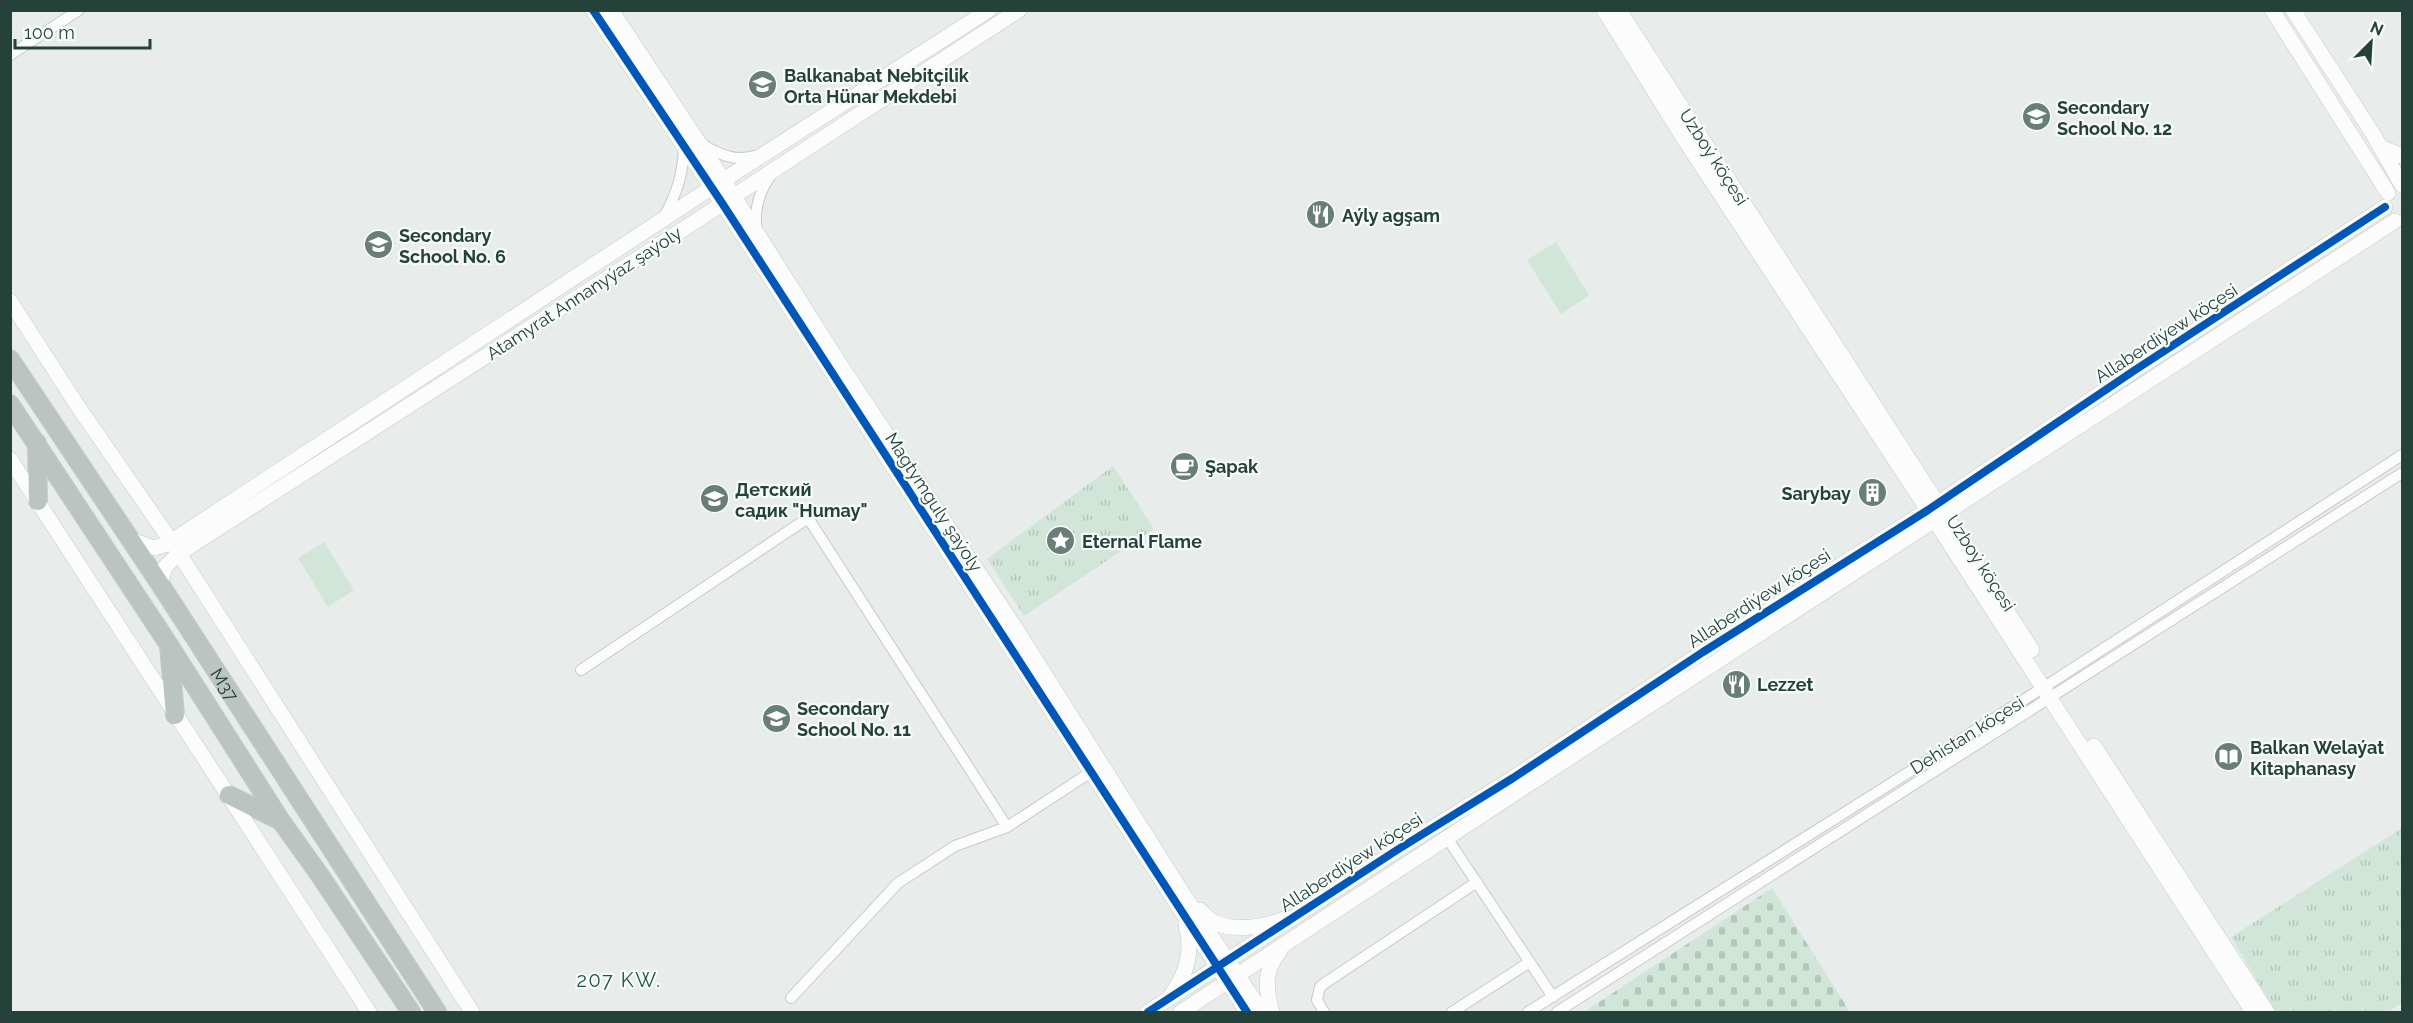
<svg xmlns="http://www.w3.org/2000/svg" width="2413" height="1023" viewBox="0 0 2413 1023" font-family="Raleway,sans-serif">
  <defs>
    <pattern id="cemetery-stones" width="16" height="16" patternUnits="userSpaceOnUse" patternTransform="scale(1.5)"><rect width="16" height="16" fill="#d1e6d8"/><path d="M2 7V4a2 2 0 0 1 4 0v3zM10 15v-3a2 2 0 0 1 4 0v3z" fill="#b3c6ba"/></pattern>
    <pattern id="park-tufts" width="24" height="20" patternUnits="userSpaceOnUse" patternTransform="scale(1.5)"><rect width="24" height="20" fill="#d1e6d8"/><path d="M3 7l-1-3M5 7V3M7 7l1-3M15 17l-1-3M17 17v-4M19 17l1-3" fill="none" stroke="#b3c6ba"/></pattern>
  </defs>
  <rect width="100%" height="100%" fill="#e8edeb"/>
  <path fill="#d1e6d8" d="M1556 242 1589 295 1561 314 1527 260Z
    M324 542 354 590 328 607 298 558Z"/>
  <path fill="url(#cemetery-stones)" d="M1772 888 1850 1012H1584Z"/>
  <path fill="url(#park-tufts)" d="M1113 466 1154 529 1024 616 987 559Z
    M2402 828V1003L2388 1012H2276L2231 937Z"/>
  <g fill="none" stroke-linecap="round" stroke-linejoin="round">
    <defs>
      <path id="street" d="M10 55 79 10
        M702 144C718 154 735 162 754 156
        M664 217C677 193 683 174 684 147
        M757 230C753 211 760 189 772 174
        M581 670 808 518 1007 827
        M1447 838 1553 997
        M791 998 898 883 955 846 1007 827 1091 772
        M1324 1012 1317 1000 1320 987 1325 983 1477 882
        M1452 1012 1530 962
        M1528 1012 2052 682 2402 455
        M1557 1012 2402 473"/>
      <path id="secondary" d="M593 10 722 203 1247 1012
        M611 10 724 181 841 366 1016 629 1185 897 1262 1012
        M1604 10 1686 142 1928 510 2253 1012
        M1619 10 2032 650
        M2272 10 2388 193
        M2293 10 2373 134 2402 185
        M2380 147 2402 156
        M10 301 77 405 171 541 472 1012
        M10 459 369 1012
        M129 539 154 548 167 544 711 188 989 10
        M160 584 165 567 178 554 662 243 1019 10
        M2094 746 2267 1012
        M1200 910C1204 914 1209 920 1214 922 1233 932 1266 927 1284 919
        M1171 995C1187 974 1193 950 1186 925
        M1148 1012 1397 850 1513 778 1703 652 1928 510 2135 370 2385 207
        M1181 1012 1630 718 2395 221
        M1272 1012C1266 990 1263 970 1280 951"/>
      <g id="highway">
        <path id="s1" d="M10 359 160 584 437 1012"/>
        <path d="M10 404 169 645 281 821 319 874 411 1012"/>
        <path d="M37 443 38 501"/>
        <path d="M169 646 175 715"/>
        <path d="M229 795 281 821"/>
      </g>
    </defs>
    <use href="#street" stroke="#c5cac8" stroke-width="12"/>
    <use href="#secondary" stroke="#c3cbc8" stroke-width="16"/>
    <use href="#highway" stroke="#c3ccc9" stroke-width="20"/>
    <use href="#street" stroke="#fcfcfc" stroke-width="10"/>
    <use href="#secondary" stroke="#fcfcfc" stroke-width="15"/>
    <use href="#highway" stroke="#bcc4c2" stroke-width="18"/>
    <defs>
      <path id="cycleway" d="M593 10 722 203 1247 1012
        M1148 1012 1397 850 1513 778 1703 652 1928 510 2135 370 2385 207"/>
    </defs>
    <use href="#cycleway" stroke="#f7fbf9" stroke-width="11"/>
    <use href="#cycleway" stroke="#0057b8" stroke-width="8"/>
  </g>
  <defs>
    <symbol id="university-disc" viewBox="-11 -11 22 22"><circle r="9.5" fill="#697e78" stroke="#f7fbf9"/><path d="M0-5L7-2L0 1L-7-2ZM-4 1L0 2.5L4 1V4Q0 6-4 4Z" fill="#fff"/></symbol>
    <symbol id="school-disc" viewBox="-11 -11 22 22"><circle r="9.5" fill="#697e78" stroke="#f7fbf9"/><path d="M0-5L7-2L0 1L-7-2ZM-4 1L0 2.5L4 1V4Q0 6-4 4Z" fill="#fff"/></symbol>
    <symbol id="restaurant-disc" viewBox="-11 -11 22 22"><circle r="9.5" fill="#697e78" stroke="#f7fbf9"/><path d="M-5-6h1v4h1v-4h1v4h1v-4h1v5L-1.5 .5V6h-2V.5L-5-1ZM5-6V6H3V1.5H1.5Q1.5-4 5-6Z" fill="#fff"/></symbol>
    <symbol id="cafe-disc" viewBox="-11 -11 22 22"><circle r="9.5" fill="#697e78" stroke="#f7fbf9"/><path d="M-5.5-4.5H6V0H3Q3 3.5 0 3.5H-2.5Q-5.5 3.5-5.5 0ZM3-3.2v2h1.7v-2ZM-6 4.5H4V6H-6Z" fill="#fff"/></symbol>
    <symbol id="building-disc" viewBox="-11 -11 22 22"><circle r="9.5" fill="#697e78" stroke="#f7fbf9"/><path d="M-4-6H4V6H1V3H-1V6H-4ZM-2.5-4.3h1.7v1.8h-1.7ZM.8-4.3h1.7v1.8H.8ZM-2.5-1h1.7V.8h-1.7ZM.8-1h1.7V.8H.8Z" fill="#fff"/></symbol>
    <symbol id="sight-disc" viewBox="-11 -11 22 22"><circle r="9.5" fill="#697e78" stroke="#f7fbf9"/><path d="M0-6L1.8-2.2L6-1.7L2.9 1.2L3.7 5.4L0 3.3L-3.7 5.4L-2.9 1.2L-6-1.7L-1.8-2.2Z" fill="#fff"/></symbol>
    <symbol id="library-disc" viewBox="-11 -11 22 22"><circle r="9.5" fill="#697e78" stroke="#f7fbf9"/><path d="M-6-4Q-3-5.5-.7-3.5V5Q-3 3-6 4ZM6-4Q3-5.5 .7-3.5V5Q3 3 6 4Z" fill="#fff"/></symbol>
  </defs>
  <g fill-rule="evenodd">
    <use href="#university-disc" x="746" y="68" width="33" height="33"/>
    <use href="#school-disc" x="2020" y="100" width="33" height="33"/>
    <use href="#restaurant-disc" x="1304" y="198" width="33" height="33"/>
    <use href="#school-disc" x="362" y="228" width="33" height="33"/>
    <use href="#cafe-disc" x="1168" y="450" width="33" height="33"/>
    <use href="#building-disc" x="1856" y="476" width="33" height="33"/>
    <use href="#school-disc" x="698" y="482" width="33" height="33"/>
    <use href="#sight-disc" x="1044" y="524" width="33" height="33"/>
    <use href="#restaurant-disc" x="1720" y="668" width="33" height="33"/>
    <use href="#school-disc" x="760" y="702" width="33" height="33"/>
    <use href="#library-disc" x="2212" y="740" width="33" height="33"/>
  </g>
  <g text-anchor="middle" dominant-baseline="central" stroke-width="4.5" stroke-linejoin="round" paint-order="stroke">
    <g font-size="18" font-weight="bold" fill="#24423a" stroke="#f7fbf9" text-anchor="start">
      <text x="784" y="75">Balkanabat Nebitçilik<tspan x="784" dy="21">Orta Hünar Mekdebi</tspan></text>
      <text x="2057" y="107">Secondary<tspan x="2057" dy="21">School No. 12</tspan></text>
      <text x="1342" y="215">Aýly agşam</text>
      <text x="399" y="235">Secondary<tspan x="399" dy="21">School No. 6</tspan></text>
      <text x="1205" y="466">Şapak</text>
      <text x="735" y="489">Детский<tspan x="735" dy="21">садик "Humay"</tspan></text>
      <text x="1851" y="493" text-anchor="end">Sarybay</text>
      <text x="1082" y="541">Eternal Flame</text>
      <text x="1757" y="684">Lezzet</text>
      <text x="797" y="708">Secondary<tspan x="797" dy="21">School No. 11</tspan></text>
      <text x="2250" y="747">Balkan Welaýat<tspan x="2250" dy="21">Kitaphanasy</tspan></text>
    </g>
    <g font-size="18" fill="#24423a" stroke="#f7fbf9">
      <text transform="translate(1714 157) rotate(57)">Uzboý köçesi</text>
      <text transform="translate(584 293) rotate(-33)">Atamyrat Annanyýaz şaýoly</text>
      <text transform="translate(2166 333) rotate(-33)">Allaberdiýew köçesi</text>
      <text transform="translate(934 502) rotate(57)">Magtymguly şaýoly</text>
      <text transform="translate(1981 563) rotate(57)">Uzboý köçesi</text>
      <text transform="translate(1759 598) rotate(-33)">Allaberdiýew köçesi</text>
      <text stroke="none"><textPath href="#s1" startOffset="390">M37</textPath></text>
      <text transform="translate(1967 735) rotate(-32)">Dehistan köçesi</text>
      <text transform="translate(1351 862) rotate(-33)">Allaberdiýew köçesi</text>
    </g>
    <g font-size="20" letter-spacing="1.5" fill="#1f5548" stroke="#f7fbf9">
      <text x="619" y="980">207 KW.</text>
    </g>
  </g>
  <rect width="2413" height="1023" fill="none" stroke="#24423a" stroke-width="24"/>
  <g transform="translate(2371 42) rotate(24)" stroke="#f7fbf9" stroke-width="4.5" paint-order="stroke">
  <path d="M0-4.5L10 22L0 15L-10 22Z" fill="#24423a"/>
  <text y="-9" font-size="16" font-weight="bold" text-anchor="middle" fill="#24423a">N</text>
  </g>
  <path d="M15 39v9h135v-9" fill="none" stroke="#24423a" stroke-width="3"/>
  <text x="24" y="39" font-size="18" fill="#24423a" stroke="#f7fbf9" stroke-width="4.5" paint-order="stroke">100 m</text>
</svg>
